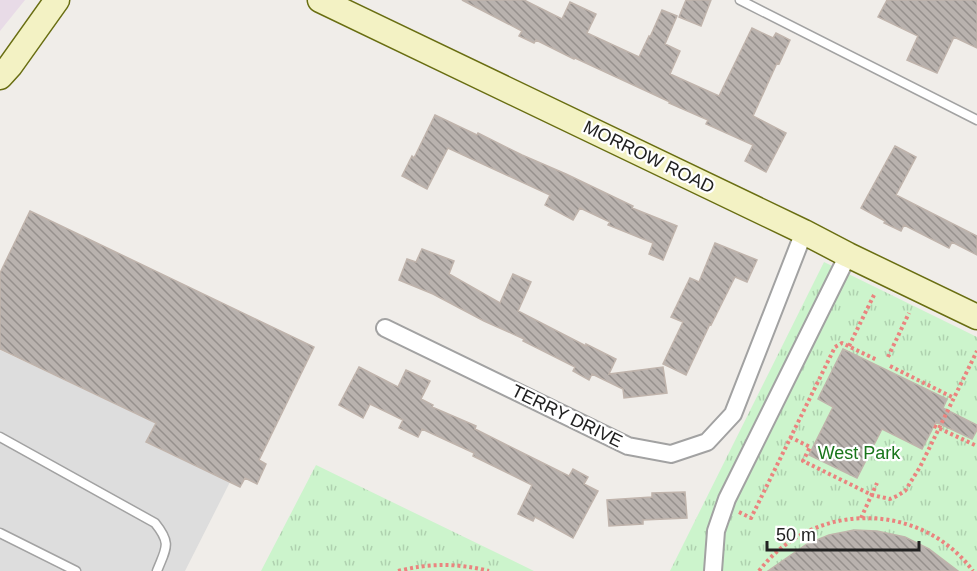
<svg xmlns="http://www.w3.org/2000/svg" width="977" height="571" viewBox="0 0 977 571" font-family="Arial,sans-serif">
  <defs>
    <pattern id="park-tufts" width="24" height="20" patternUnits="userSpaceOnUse" patternTransform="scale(1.5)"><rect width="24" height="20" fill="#ccf4cc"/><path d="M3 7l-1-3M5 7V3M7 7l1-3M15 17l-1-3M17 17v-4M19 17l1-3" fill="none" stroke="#afd1af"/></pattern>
    <pattern id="building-back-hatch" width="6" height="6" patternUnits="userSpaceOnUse" patternTransform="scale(1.5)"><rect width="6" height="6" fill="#b9b2ae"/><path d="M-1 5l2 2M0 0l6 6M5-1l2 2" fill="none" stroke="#96908d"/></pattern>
  </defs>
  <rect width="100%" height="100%" fill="#f0ede9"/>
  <path fill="#e8dbe7" d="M0 0H25L0 31Z"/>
  <path fill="url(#park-tufts)" d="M824 262 977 337V571H670Z
    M316 465 534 571H261Z"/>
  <path fill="#ddd" d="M0 350 156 423 147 443 230 482 185 571H0Z"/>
  <path fill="url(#building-back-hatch)" stroke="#c0b4ac" stroke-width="1.5" d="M462 0H524L562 19 570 2 596 14 587 33 639 57 649 36 650 37 662 10 677 16 665 44 680 51 670 74 719 96 752 28 773 38 776 33 790 40 779 64 777 63 753 116 786 133 766 172 745 161 753 145 706 124 708 120 669 103 670 102 575 58 574 59 536 40 534 43 519 36 522 31Z
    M686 0H711L701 26 679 17Z
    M887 0H977V48L954 37 937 73 907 60 918 36 878 17Z
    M435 115 477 135 478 133 522 155 566 174 633 206 632 208 677 226 663 260 649 254 653 243 608 225 610 222 580 208 573 220 545 205 550 195 448 148 427 189 402 176 412 156 414 158Z
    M895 146 916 157 896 195 977 236V255L952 242 949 248 904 225 901 231 884 223 885 221 861 208Z
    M30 211 314 347 259 460 266 464 257 484 245 478 240 487 146 442 156 423 0 349V273Z
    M715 243 757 260 747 282 735 277 711 325 710 324 686 375 663 364 683 322 671 317 690 278 699 282Z
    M422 249 454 261 449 274 500 303 513 274 531 282 518 311 586 346V344L616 359 609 374 663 367 667 393 624 398 623 389 592 374 589 380 573 371 575 367 523 341 524 339 484 321 433 294 399 280 407 259 416 262Z
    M843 349 947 399 943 408 977 425V430L972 439 936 422 922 449 882 429 857 478 809 455 833 407 818 399Z
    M359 367 398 387 406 370 430 381 421 399 433 405 432 407 476 426 475 429 569 476 573 469 588 477 584 484 598 491 573 538 535 517 533 521 518 514 532 485 473 456 474 453 422 429 418 437 399 428 403 420 370 404 363 418 339 405Z
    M685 492 687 518 643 520V524L609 526 607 500 652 497V493Z
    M854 530 877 531 905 537 929 549 958 571H768L807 544 829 535Z"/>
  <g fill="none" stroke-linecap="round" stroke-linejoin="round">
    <defs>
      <path id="lane" d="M740 0 977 120
        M0 437 155 523C172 544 166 548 157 571
        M0 533 76 571"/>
      <path id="street" d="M385 328 628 446 671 454 707 442 733 414 804 232
        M713 571 716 531 727 499 848 255"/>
      <path id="secondary" d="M320 0 804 232 848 255 977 317
        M0 77 10 66 57 0"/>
    </defs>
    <use href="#lane" stroke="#a2a2a2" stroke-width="11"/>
    <use href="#street" stroke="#a2a2a2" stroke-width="20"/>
    <use href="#secondary" stroke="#696e12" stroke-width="27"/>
    <path stroke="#ea847f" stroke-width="4" stroke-dasharray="3 3" stroke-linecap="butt" d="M849 346 874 295
      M888 357 909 313
      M890 366 954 398
      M934 426 977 446
      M790 437 810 447 803 461 872 495 890 499 897 496 905 491 920 467 977 351
      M739 512 751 518 835 347 842 343 877 360
      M861 518 877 483
      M398 571C431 563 456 563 489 571
      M759 571C812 501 920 500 973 571"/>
    <use href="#lane" stroke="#fff" stroke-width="8"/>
    <use href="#street" stroke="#fff" stroke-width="16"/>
    <use href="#secondary" stroke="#f3f2c4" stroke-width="24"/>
  </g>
  <g text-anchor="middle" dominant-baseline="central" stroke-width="4.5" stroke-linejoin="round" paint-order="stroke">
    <g font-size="18" fill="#212121" stroke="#fff">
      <text transform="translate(649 157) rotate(26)">MORROW ROAD</text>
      <text transform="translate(567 416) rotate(26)">TERRY DRIVE</text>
    </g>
    <g font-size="18" fill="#19751b" stroke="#fff">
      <text x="859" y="453">West Park</text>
    </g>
  </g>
  <path d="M767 541v9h152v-9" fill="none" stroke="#212121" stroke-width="3"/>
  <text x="776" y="541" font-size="18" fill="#212121" stroke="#ffffff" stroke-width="4.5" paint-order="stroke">50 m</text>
</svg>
